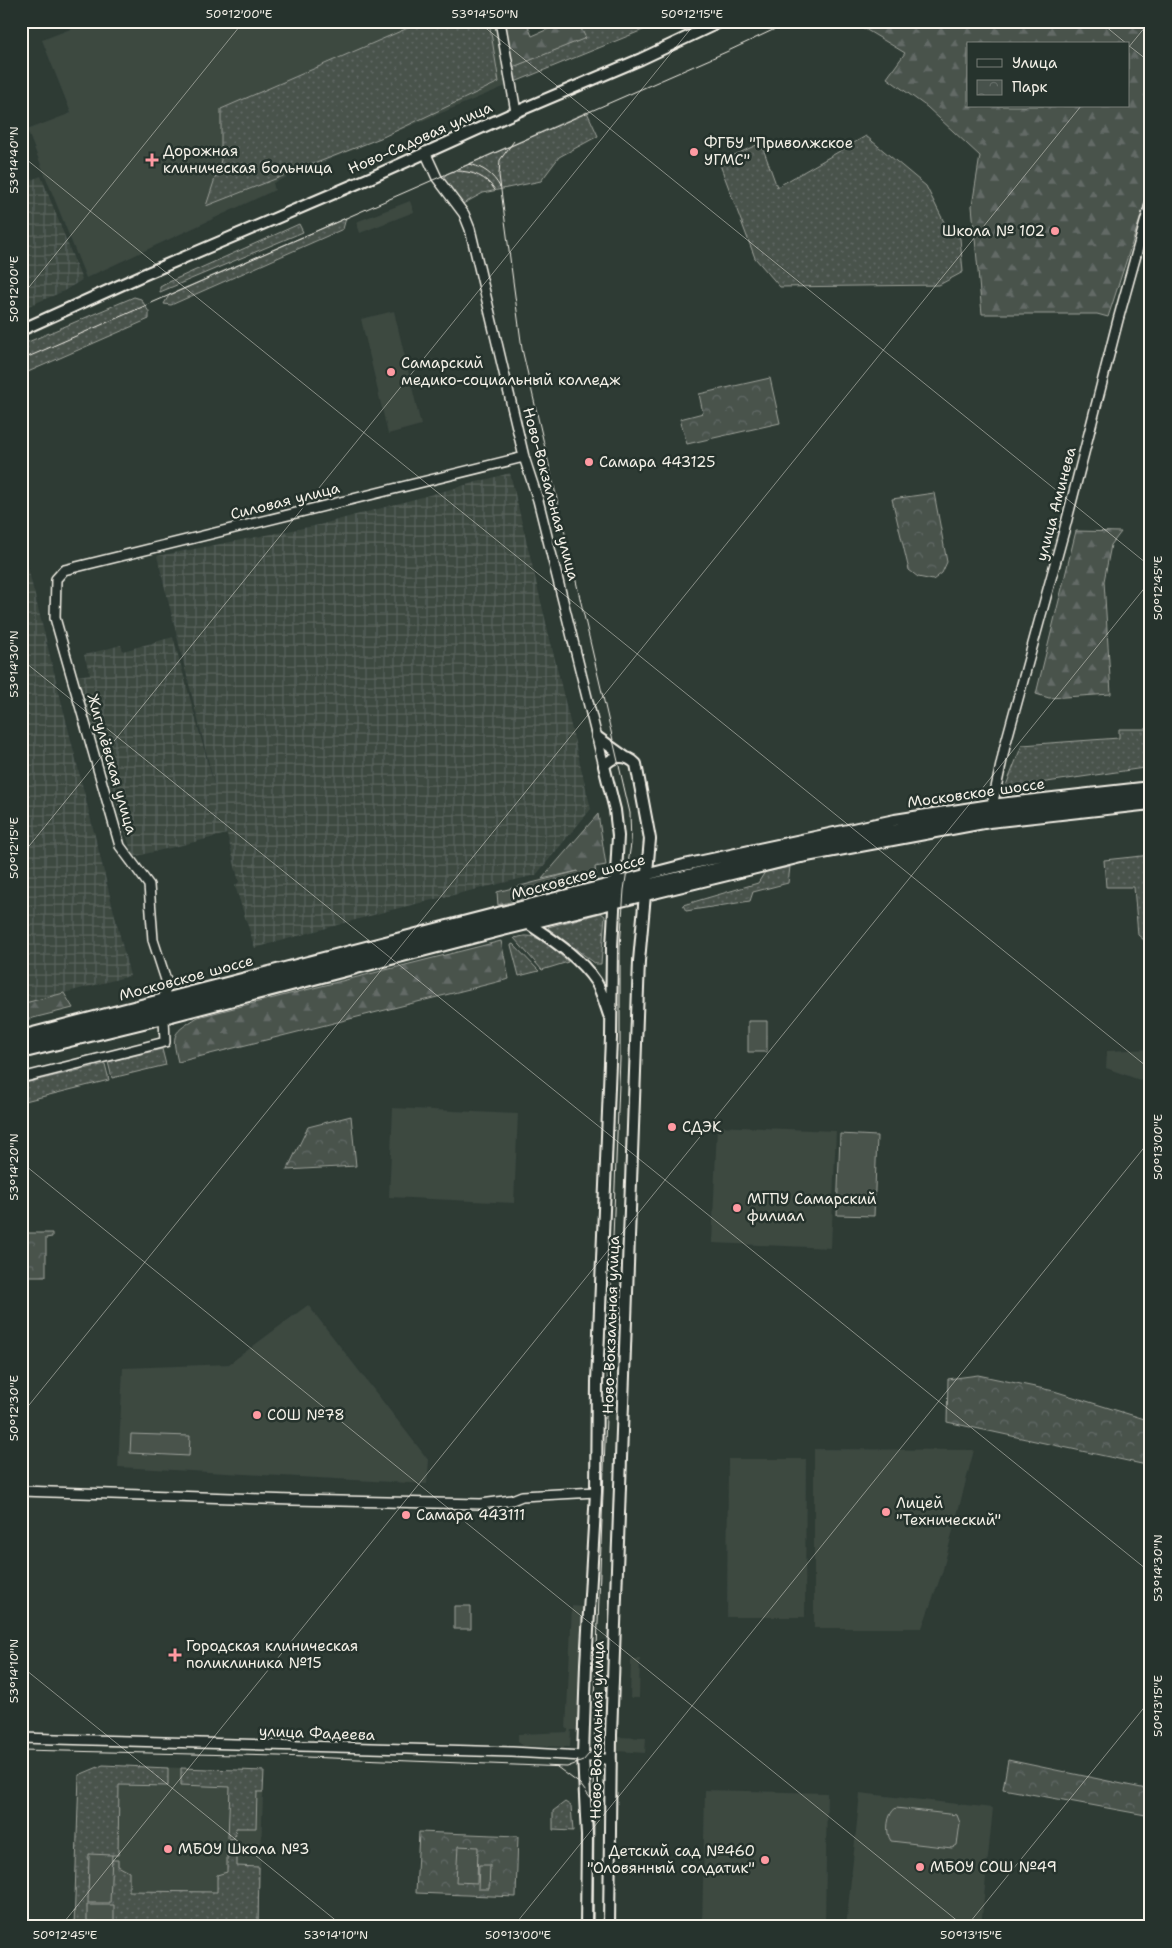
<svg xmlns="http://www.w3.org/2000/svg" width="1172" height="1948" viewBox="0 0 1172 1948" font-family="'Shantell Sans',sans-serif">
  <defs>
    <pattern id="industrial-grid" width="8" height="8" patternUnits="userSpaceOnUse" patternTransform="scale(1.25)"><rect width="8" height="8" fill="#3c4841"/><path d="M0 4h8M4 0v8" fill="none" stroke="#59635c"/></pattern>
    <pattern id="grass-dots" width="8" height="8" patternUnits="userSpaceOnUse" patternTransform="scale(1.25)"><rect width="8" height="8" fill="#48524c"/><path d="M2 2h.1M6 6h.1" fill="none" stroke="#636b66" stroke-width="1.8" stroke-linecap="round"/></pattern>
    <pattern id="forest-firs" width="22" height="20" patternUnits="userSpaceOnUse" patternTransform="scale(1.25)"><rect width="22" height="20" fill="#48524c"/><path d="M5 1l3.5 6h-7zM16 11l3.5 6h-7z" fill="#636b66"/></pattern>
    <pattern id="park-crowns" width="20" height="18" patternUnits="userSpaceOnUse" patternTransform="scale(1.25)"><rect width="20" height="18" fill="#48524c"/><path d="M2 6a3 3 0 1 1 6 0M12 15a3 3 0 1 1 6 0" fill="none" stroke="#636b66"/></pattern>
  </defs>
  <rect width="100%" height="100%" fill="#2e3b34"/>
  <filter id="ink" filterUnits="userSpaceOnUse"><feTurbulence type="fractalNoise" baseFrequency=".02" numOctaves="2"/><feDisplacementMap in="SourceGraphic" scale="10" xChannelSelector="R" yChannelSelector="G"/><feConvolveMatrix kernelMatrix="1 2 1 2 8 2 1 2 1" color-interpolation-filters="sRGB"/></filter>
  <g filter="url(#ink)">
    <path fill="#3c4841" d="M91 21H494L506 86 273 183 275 190 86 278 27 130 71 113 42 40Z
      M410 201 414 212 360 233 356 222Z
      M394 311 421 425 388 434 361 319Z
      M1151 1049V1084L1106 1068 1107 1051Z
      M393 1108 518 1114 514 1203 389 1197Z
      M717 1126 836 1131 831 1248 712 1243Z
      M308 1305 429 1461 427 1484 118 1467 123 1368 229 1364Z
      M814 1449 974 1450 942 1573 922 1628H814Z
      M728 1459H806L805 1617H727Z
      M572 1606 585 1607 579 1730H571L570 1747 524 1746 518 1742V1734L568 1732V1729H566Z
      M631 1659H640L639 1698H630Z
      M618 1737 646 1738 645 1753 617 1751Z
      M103 1765 264 1771 258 1927H74L79 1775Z
      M705 1790 827 1793 825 1927H702Z
      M860 1793 993 1808 981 1927H846Z"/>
    <path fill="url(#industrial-grid)" d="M41 176 82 280 62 292 21 309V180L23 183Z
      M510 473 591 809 536 875 391 910 255 948 235 886 239 882 227 834 133 857 77 676 90 674 84 655 121 645 123 651 173 637 216 792 157 556 319 525Z
      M21 540 130 976 21 1004Z
      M413 1922 506 1924V1927H413Z"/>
    <path fill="url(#grass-dots)" stroke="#9ea29a" d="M424 21H489L499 82 383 137 206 206 221 160V109Z
      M577 21H665L510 84 508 69 585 38Z
      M587 112 598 136 559 157 541 181 483 193 459 206 441 183 446 174Z
      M866 136 926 186 949 232 960 238 963 272 939 285 780 287 755 258 719 162 761 143 777 187Z
      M346 218 343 229 171 305 164 304 169 295Z
      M299 224 303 232 160 292V287L169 282Z
      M134 297 141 299 149 312V319L21 375V345Z
      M1119 729H1151V767L1005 788 1022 745 1119 738Z
      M1151 855V946L1138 935 1134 887H1106L1104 860Z
      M790 867 788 883 753 892 750 901 686 911 683 905 758 883 765 872Z
      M601 913 605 916 601 964H596L549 929 548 927Z
      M524 936C542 935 555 951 568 962L542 970 514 938Z
      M513 944 539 971 519 976 511 945Z
      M162 1049 166 1065 112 1078 108 1062Z
      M105 1064 109 1080 21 1102V1084Z
      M103 1765 168 1768V1786L119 1785 118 1855H112L111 1860H118V1866L129 1872V1891L217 1892V1875L227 1872V1851L234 1849 237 1853V1866L259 1867 258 1927H74L79 1775Z
      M181 1768 264 1771 263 1792H257L256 1828H236L234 1839 228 1838 230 1787 181 1785Z
      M565 1802 571 1806 573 1831 553 1830V1811Z"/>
    <path fill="url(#forest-firs)" stroke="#9ea29a" fill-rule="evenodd" d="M500 21H526L532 36 567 21H577L586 38 508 69Z
      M859 21H1151V185L1108 317 1097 314H982L972 206 980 156 927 107 887 78 905 53 855 23ZM968 44H1128V106H968Z
      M1076 531 1121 532 1111 545 1104 581 1111 694 1049 698 1036 694Z
      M598 814 606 865 595 867 597 881 498 905 497 892 578 871 542 879Z
      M501 941 509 979 178 1062C171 1033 173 1033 198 1017Z
      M64 993 73 1008 21 1021V1004Z"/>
    <path fill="url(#park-crowns)" stroke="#9ea29a" d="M770 378 780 423 687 444 680 419 703 413 699 394Z
      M934 493 947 562 942 573 933 580 918 577 909 570 892 499Z
      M351 1116 356 1166 287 1170 308 1127Z
      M21 1233H52V1237L46 1238V1276H21Z
      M978 1375 1054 1391 1151 1421V1466L947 1422 948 1379Z
      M1008 1760 1151 1790V1816L1003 1789Z
      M419 1832 518 1836 516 1897 416 1893Z"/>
    <path fill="#48524c" stroke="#9ea29a" d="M748 1021H767V1052H748Z
      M840 1134 877 1136 874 1216 837 1215Z
      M131 1434 190 1436 189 1456 130 1453Z
      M454 1606H471V1629H454Z
      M896 1808 957 1815 960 1823 957 1845 952 1848 891 1841C885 1833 887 1813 896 1808Z
      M458 1846 478 1847 477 1883 456 1882Z
      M89 1854 112 1855 110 1903H88Z
      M479 1865H490L489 1889H478Z
      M87 1905H114V1922L87 1921Z"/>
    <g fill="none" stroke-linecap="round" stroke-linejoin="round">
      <defs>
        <path id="minor" d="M500 21 516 112
          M21 39V38
          M425 152 437 178 464 214 470 229 524 457 538 500 604 766
          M991 811 1005 746 1064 531 1118 320 1151 201
          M164 1000 166 980 153 940 149 885 120 846 55 618 56 579 64 570 524 457
          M21 1078 165 1042 164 1018
          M21 1491 293 1500 481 1504 512 1500 522 1496 596 1492
          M21 1738 512 1752 583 1756 611 1760"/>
        <path id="major" d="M21 330 143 275 372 177 516 112 641 59 722 21
          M597 737 625 757
          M526 922C551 939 579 956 596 982 602 992 605 1004 609 1015
          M21 1036 684 865 895 820 991 805 1151 787
          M21 1045 616 892 799 849 913 827 991 814 1151 797
          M21 1053 164 1018 503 930 801 857 989 822 1151 804
          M586 1927 587 1836 583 1756 586 1664 596 1492 597 1382 611 1038 612 947 618 836 615 810 604 766C613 755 626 754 636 764L650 839 639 961 611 1735 609 1927"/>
      </defs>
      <use href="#minor" stroke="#f4f1e8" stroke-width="12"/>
      <use href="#major" stroke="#f4f1e8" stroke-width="14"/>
      <use href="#minor" stroke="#26332d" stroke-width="9"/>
      <use href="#major" stroke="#26332d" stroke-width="10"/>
      <path stroke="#f4f1e8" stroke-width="1" d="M514 141 500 160 499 175 522 349 630 813 631 844 624 890 620 947V1058L595 1699 593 1927
        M469 164C483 167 493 174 500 187
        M457 171C472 171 487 177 495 190
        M21 360 726 52 792 21
        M21 1750 279 1756 567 1767 583 1761 594 1748
        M557 1767 580 1784 594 1803"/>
    </g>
  </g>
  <path fill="none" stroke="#f4f1e8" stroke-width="1" stroke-opacity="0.45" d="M477 21 1151 567M1099 21 1127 44M1128 45 1151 63M1128 48 1150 21M21 155 1151 1070M21 297 244 21M21 659 1151 1573M21 856 697 21M21 1162 965 1927M21 1415 1081 106M21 1666 344 1927M60 1927 1151 580M513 1927 1151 1139M966 1927 1151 1699"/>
  <g fill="#ff9aa2" stroke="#26332d" stroke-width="2">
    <circle cx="694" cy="152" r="5"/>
    <path d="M149.5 152.5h5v5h5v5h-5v5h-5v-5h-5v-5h5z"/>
    <circle cx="1055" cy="231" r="5"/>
    <circle cx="391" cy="372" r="5"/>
    <circle cx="589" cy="462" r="5"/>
    <circle cx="672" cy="1127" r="5"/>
    <circle cx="737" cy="1208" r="5"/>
    <circle cx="257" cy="1415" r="5"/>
    <circle cx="886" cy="1512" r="5"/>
    <circle cx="406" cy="1515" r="5"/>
    <path d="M172.5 1647.5h5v5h5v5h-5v5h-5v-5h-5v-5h5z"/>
    <circle cx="168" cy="1849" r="5"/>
    <circle cx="765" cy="1860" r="5"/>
    <circle cx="920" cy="1867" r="5"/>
  </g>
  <g text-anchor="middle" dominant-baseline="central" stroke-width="5" stroke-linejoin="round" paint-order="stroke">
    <g font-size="15" fill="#f4f1e8" stroke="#26332d">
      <text transform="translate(420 138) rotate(-24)">Ново-Садовая улица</text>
      <text transform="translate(551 494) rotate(75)">Ново-Вокзальная улица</text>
      <text transform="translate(285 501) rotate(-14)">Силовая улица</text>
      <text transform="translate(1056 504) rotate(-75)">улица Аминева</text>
      <text transform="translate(112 764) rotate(74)">Жигулёвская улица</text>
      <text transform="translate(976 793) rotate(-8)">Московское шоссе</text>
      <text transform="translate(578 877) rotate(-15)">Московское шоссе</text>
      <text transform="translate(186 978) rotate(-15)">Московское шоссе</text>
      <text transform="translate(611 1325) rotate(-88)">Ново-Вокзальная улица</text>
      <text transform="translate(597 1730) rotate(-89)">Ново-Вокзальная улица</text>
      <text transform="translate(317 1733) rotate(2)">улица Фадеева</text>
    </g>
    <g font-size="15" fill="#f4f1e8" stroke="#26332d" text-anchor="start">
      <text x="704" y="143">ФГБУ "Приволжское<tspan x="704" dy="17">УГМС"</tspan></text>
      <text x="163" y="151">Дорожная<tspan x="163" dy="17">клиническая больница</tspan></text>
      <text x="1045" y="231" text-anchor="end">Школа № 102</text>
      <text x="401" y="363">Самарский<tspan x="401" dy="17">медико-социальный колледж</tspan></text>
      <text x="599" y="462">Самара 443125</text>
      <text x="682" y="1127">СДЭК</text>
      <text x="747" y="1199">МГПУ Самарский<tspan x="747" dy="17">филиал</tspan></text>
      <text x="267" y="1415">СОШ №78</text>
      <text x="896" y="1503">Лицей<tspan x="896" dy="17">"Технический"</tspan></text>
      <text x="416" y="1515">Самара 443111</text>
      <text x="186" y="1646">Городская клиническая<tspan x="186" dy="17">поликлиника №15</tspan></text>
      <text x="178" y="1849">МБОУ Школа №3</text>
      <text x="755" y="1851" text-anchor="end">Детский сад №460<tspan x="755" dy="17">"Оловянный солдатик"</tspan></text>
      <text x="930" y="1867">МБОУ СОШ №49</text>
    </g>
  </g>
  <rect width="1172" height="1948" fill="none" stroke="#26332d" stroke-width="55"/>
  <rect x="967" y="42" width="162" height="65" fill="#26332d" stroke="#787f78"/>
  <rect x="977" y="59" width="25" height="8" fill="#26332d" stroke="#787f78"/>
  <text x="1012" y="68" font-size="15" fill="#f4f1e8">Улица</text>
  <rect x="977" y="80" width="25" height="15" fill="url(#park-crowns)" stroke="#787f78"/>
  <text x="1012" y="92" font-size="15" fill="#f4f1e8">Парк</text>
  <rect x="28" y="28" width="1116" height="1892" fill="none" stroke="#f4f1e8" stroke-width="2"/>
  <g font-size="12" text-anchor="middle" fill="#f4f1e8">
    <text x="239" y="18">50°12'00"E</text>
    <text x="485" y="18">53°14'50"N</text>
    <text x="692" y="18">50°12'15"E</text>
    <text transform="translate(14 160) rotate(-90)" y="4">53°14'40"N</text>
    <text transform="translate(14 289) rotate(-90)" y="4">50°12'00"E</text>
    <text transform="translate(1158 588) rotate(-90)" y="4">50°12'45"E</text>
    <text transform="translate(14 664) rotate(-90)" y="4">53°14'30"N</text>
    <text transform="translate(14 848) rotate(-90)" y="4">50°12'15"E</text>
    <text transform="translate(1158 1147) rotate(-90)" y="4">50°13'00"E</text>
    <text transform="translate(14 1167) rotate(-90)" y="4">53°14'20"N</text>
    <text transform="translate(14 1408) rotate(-90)" y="4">50°12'30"E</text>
    <text transform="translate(1158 1568) rotate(-90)" y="4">53°14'30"N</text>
    <text transform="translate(14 1671) rotate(-90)" y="4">53°14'10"N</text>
    <text transform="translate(1158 1706) rotate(-90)" y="4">50°13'15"E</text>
    <text x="65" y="1939">50°12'45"E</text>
    <text x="336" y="1939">53°14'10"N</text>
    <text x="518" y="1939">50°13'00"E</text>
    <text x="971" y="1939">50°13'15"E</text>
  </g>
</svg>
